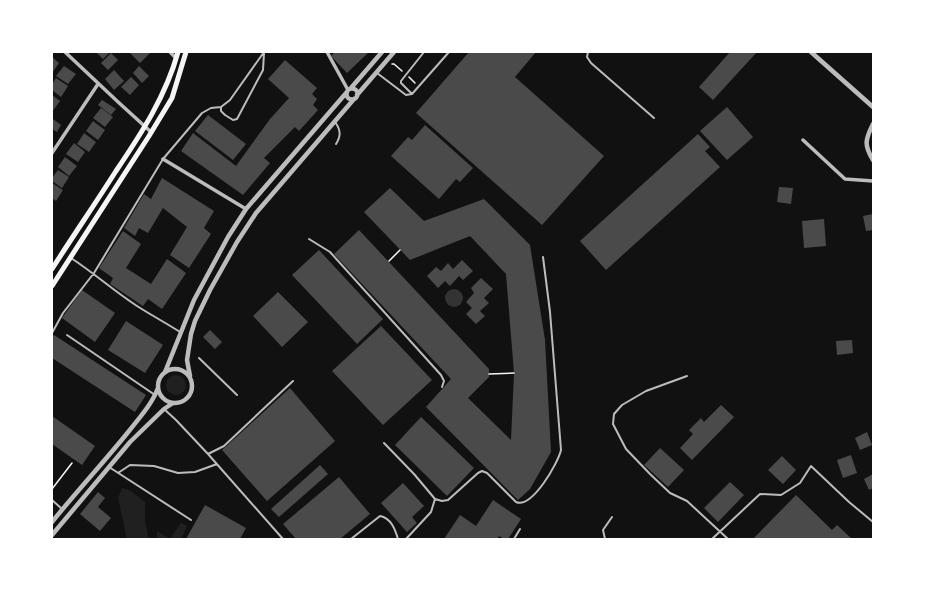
<svg xmlns="http://www.w3.org/2000/svg" width="925" height="591" font-family="'DejaVu Sans',sans-serif">
  <rect width="100%" height="100%" fill="#111"/>
  <!-- green -->
  <path fill="#202020" d="M166 385a10 10 0 1 1 20 0a10 10 0 1 1-20 0Z
    M122,488L131,491L145,502V521L149,539H127L118,498Z
    M181,523L187,526L181,539H157V531L170,539Z"/>
  <!-- water -->
  <path fill="#333" d="M445 298a9 9 0 1 1 18 0a9 9 0 1 1-18 0Z"/>
  <!-- building -->
  <path fill="#4a4a4a" d="M96,52H110L103,59Z
    M132,52H151L140,63L130,53Z
    M335,52H369L347,73L331,56Z
    M469,52H536L515,77L604,156L542,225L416,113Z
    M730,52H757L713,100L699,87Z
    M111,53L118,60L108,70L101,63Z
    M52,57L59,63L52,73Z
    M285,60L317,88L312,94L317,99L313,105L318,110L299,131L295,127L264,158L270,163L243,195L181,151L193,133L236,166L270,119L289,98L268,79Z
    M64,66L76,74L68,84L56,76Z
    M139,66L149,76L142,83L133,73Z
    M114,70L124,81L114,90L105,79Z
    M131,77L139,85L130,95L121,87Z
    M56,78L68,86L61,97L52,90V84Z
    M52,95L60,101L52,112Z
    M102,100L116,109L111,115L98,105Z
    M727,107L753,137L727,160L700,131Z
    M101,108L113,117L105,127L93,118Z
    M208,115L246,144L233,160L195,131Z
    M53,119L61,125L57,132L52,129Z
    M93,121L105,130L98,140L86,131Z
    M425,125L473,168L460,182L456,179L439,199L391,156L408,137L412,140Z
    M84,133L96,142L89,152L77,144Z
    M698,134L710,147L705,151L720,167L606,270L580,241Z
    M74,143L85,152L78,162L66,154Z
    M65,157L77,166L69,176L58,167Z
    M58,170L69,177L62,188L52,181V178Z
    M162,178L214,211L204,228L211,234L189,268L170,255L187,227L163,208L148,233L139,228L135,236L124,228L144,194L151,199Z
    M52,183L63,190L56,201L52,198Z
    M779,187L793,188L791,204L777,202Z
    M390,188L424,221L484,199L530,245L545,340L551,452L530,489L518,500L426,407L451,379L334,254L359,230L489,369V377L468,398L511,440L514,373L506,274L470,236L410,260L364,212Z
    M873,214V230L866,231L863,216Z
    M824,219L826,246L804,248L802,221Z
    M123,231L141,244L126,268L151,284L167,259L186,273L162,309L148,299L143,306L110,284L113,278L99,268Z
    M319,250L383,319L357,344L292,275Z
    M462,260L473,271L463,280L459,276L450,286L445,281L438,288L427,276L436,267L441,271L448,263L453,269Z
    M481,278L493,289L484,298L489,303L480,311L485,316L476,324L466,314L472,308L466,302L474,293L471,288Z
    M82,290L115,313L95,342L62,318Z
    M278,292L308,322L282,347L253,316Z
    M126,321L163,345L145,373L108,350Z
    M381,326L432,380L383,425L332,371Z
    M210,330L222,342L215,349L203,337Z
    M54,335L146,395L135,412L52,358V337Z
    M852,340L853,353L837,355L836,341Z
    M290,388L335,441L267,501L222,450Z
    M721,405L734,417L692,460L680,448L693,434L689,430L701,418L704,422Z
    M52,416L95,446L82,465L52,444Z
    M421,417L474,468L447,496L395,445Z
    M867,432L872,445L860,450L855,438Z
    M660,448L684,470L668,487L644,465Z
    M851,455L857,473L843,478L837,460Z
    M782,456L796,470L783,484L768,470Z
    M320,465L328,474L279,517L271,509Z
    M873,474V488L869,490L864,479Z
    M339,477L370,514L340,539H296L283,524Z
    M730,482L744,495L718,522L704,508Z
    M403,483L424,506L412,517L417,523L407,532L381,503Z
    M98,492L105,498L98,507L111,518L100,531L80,514Z
    M796,495L832,530L837,525L852,539H753Z
    M493,500L521,519L508,539H504L499,536L497,539H444L460,515L476,526Z
    M205,505L246,528L240,539H186Z"/>
  <g fill="none" stroke-linecap="round" stroke-linejoin="round">
    <!-- path -->
    <path stroke="#f5f5f5" stroke-width="1.5" d="M392,64H394L402,71
      M409,77L415,83
      M389,261L400,250
      M489,374L514,373
      M52,489L72,463"/>
    <!-- service -->
    <path stroke="#bcbcbc" stroke-width="2" d="M424,52L401,81V83L412,94L449,52
      M588,52L587,57L591,63L654,118
      M377,73L406,95L412,94
      M221,107V111L225,115L233,120L237,119L263,70L264,53
      M335,122C341,130 341,136 336,144
      M309,239L330,252L441,375L444,381L442,387
      M71,258C94,273 114,291 137,306C151,315 166,323 180,332
      M52,333L63,313L94,273L163,159L202,113L211,108L221,107L230,100L264,52
      M67,335L155,395
      M199,358L237,395
      M687,376L646,391L622,405L614,414L613,424L626,449L650,474L670,493L687,501L728,539
      M164,409L176,420L208,454L283,539
      M384,443L414,474L435,499L431,512L406,539
      M208,454L224,446L293,381
      M109,467L191,520
      M118,473L130,465L154,466L178,473L195,472L217,464
      M435,499L442,501L448,500L478,473L482,471L487,473L516,502C532,509 558,463 561,450L550,312L543,257
      M52,500L62,509
      M351,539L380,516C391,518 395,529 398,539
      M514,539L520,529
      M605,539L603,530L612,517
      M712,539L760,494L781,495L800,483L811,466L849,502L873,522"/>
    <!-- minor -->
    <path stroke="#bcbcbc" stroke-width="3.5" d="M65,52L117,101L151,132
      M170,52L176,58
      M327,52L348,90
      M803,140L845,179L873,181
      M52,153L98,84
      M163,159L246,209"/>
    <!-- tertiary -->
    <path stroke="#bcbcbc" stroke-width="4.5" d="M811,52L873,107
      M351,88L382,52
      M346.5 94a5.5 5.5 0 1 1 11 0a5.5 5.5 0 1 1-11 0Z
      M357,95L394,52
      M873,124C865,140 864,145 873,160
      M158 386a17 17 0 1 1 34 0a17 17 0 1 1-34 0Z
      M165,372L194,300L228,237L246,209L347,92
      M190,376L187,360L191,334L195,321L210,290L237,242L256,213L354,99
      M52,522C77,491 104,462 129,431C140,417 152,404 158,388
      M52,535L130,442L164,409L173,403"/>
    <!-- secondary -->
    <path stroke="#f5f5f5" stroke-width="5" d="M52,269C73,236 95,204 116,171C141,134 166,96 178,52
      M52,286L149,136L172,98L186,52"/>
  </g>
  <!-- border -->
  <rect width="925" height="591" fill="none" stroke="#ffffff" stroke-width="106"/>
</svg>
